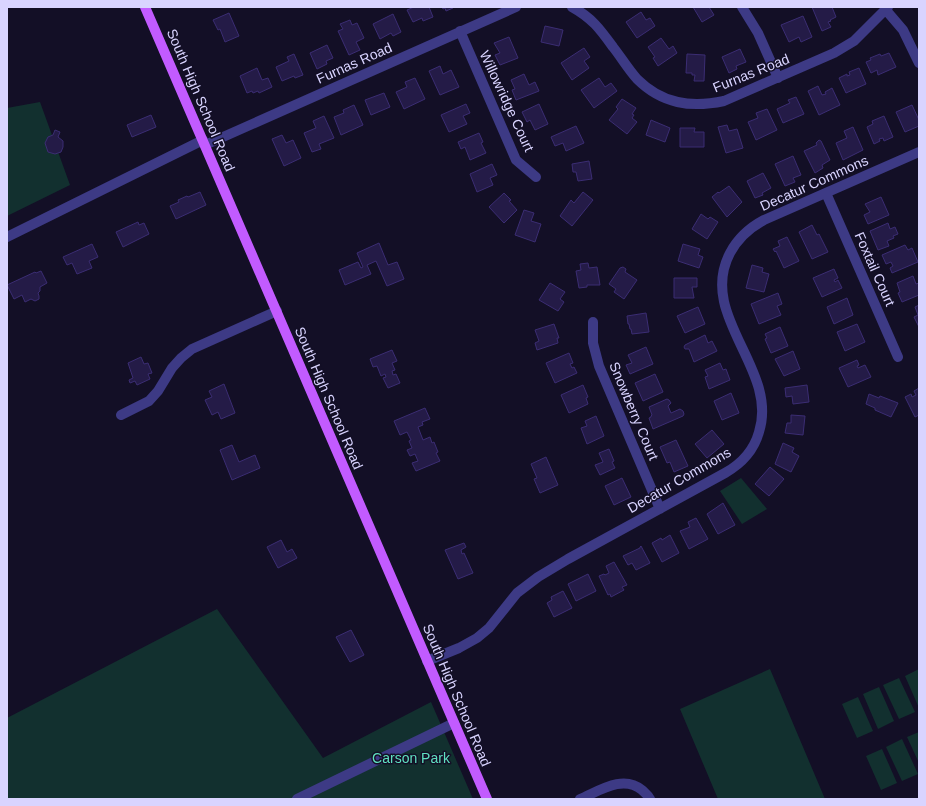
<svg xmlns="http://www.w3.org/2000/svg" width="926" height="806" font-family="Helvetica,sans-serif">
  <rect width="100%" height="100%" fill="#130f26"/>
  <!-- green -->
  <path fill="#12302f" d="M40,102L70,185L7,216V108Z
    M741,478L767,509L742,524L720,491Z
    M217,609L323,758L431,702L473,799H7V718Z
    M770,669L825,799H718L680,709Z
    M919,669V708L905,676Z
    M899,678L915,712L899,719L883,685Z
    M879,687L894,721L878,729L863,694Z
    M858,697L873,731L857,738L842,704Z
    M919,732V763L907,737Z
    M902,739L918,774L902,781L886,747Z
    M882,749L897,783L881,790L866,756Z"/>
  <!-- building -->
  <path fill="#241b47" stroke="#3b2d73" d="M414,7H429L433,17L423,21L422,18L413,22L407,10Z
    M442,7H452L453,8L446,11L445,8L443,9Z
    M693,7H709L714,15L702,22Z
    M812,7H832L836,17L830,20L831,21L828,22L831,27L822,31Z
    M641,12L646,20L650,18L655,26L637,38L626,22Z
    M229,13L239,36L225,42L220,29L218,30L213,20Z
    M393,14L401,32L393,36L391,33L380,39L373,24Z
    M803,16L812,37L801,42L799,37L789,42L781,25Z
    M350,20L352,25L357,23L364,38L356,42L360,50L349,55L338,31L343,29L340,24Z
    M545,26L563,30L559,46L541,42Z
    M509,37L518,58L500,65L495,55L500,53L494,43Z
    M661,38L669,49L673,46L677,53L658,66L653,58L655,57L648,47Z
    M327,45L333,58L326,61L327,64L317,69L310,53Z
    M584,48L590,57L584,61L589,68L572,80L561,63Z
    M740,49L746,62L736,66L737,69L729,73L722,57Z
    M889,53L896,67L878,75L877,70L871,73L866,62L871,60L870,58L880,54L881,56Z
    M294,54L303,75L295,78L294,76L282,81L276,67L289,61L287,57Z
    M687,54L705,55L704,81H694L695,75H692V73H686Z
    M440,66L443,74L451,70L459,87L440,95L429,71Z
    M257,68L262,80L268,78L272,87L259,93L258,91L253,93L252,91L247,93L240,76Z
    M859,68L866,84L846,93L839,78L847,74V76L850,75L849,72Z
    M524,74L529,85L535,82L539,91L516,100L512,90L515,89L511,80Z
    M415,78L425,99L404,109L396,92L407,87L405,82Z
    M599,78L605,87L611,83L617,91L594,108L581,90Z
    M818,86L822,95L826,94L825,92L832,88L840,105L819,115L808,91Z
    M384,93L390,107L371,115L365,100Z
    M796,97L804,114L783,123L777,109L790,103L788,100Z
    M622,99L636,108L632,114L634,115L632,118L637,122L627,134L609,120L618,109L616,107Z
    M466,104L470,113L463,116L467,124L449,132L441,115Z
    M539,104L548,124L535,130L530,120L527,122L522,112Z
    M354,105L363,125L341,135L334,117L344,113L343,110Z
    M912,105L919,120V126L905,132L896,112Z
    M767,109L777,130L756,140L748,122L758,118L756,113Z
    M151,115L156,127L132,137L127,125Z
    M324,116L334,138L319,144L321,149L312,152L304,133L316,128L313,121Z
    M884,116L893,137L884,141L883,138L879,139L880,141L874,144L867,127L873,124L872,121Z
    M651,120L670,128L665,142L646,135Z
    M727,125L729,131L737,129L743,148L726,153L718,127Z
    M576,126L584,143L566,151L563,143L555,146L551,137Z
    M853,127L863,150L843,160L836,143L847,138L844,131Z
    M680,128H695L694,132H704V147H680Z
    M55,130L60,132L58,137L63,141V147L61,152L55,154L48,152L45,143L48,137L53,135Z
    M479,133L483,142L481,143L486,153L470,160L465,147L461,149L458,142Z
    M282,135L286,143L293,140L301,158L284,166L272,139Z
    M819,140L821,141L830,160L822,165L823,168L815,173L804,151L817,145L816,143Z
    M793,156L801,175L793,178L795,182L785,186L775,164Z
    M589,161L592,179L578,181L576,172H573L572,164Z
    M492,164L497,175L490,178L493,185L477,192L470,174Z
    M763,173L771,188L762,193L763,195L755,198L747,181Z
    M729,186L742,202L727,217L712,197L718,192L719,193Z
    M200,192L206,205L176,219L170,206L179,202L178,200L187,196L188,197Z
    M583,192L593,200L572,226L560,216L571,200L574,203Z
    M504,193L511,200L509,201L517,210L504,223L489,207Z
    M881,197L889,215L868,224L864,215L870,212L865,204Z
    M524,210L534,213L531,221L541,224L535,242L515,235Z
    M701,214L708,219L710,217L718,222L707,239L692,229Z
    M138,222L139,225L144,223L149,234L123,247L116,232Z
    M888,223L890,229L895,227L898,234L893,236L894,238L887,241L889,246L878,250L870,231Z
    M812,225L817,235L819,234L828,252L812,259L799,232Z
    M787,237L799,261L784,268L776,251L775,252L773,249L780,246L778,241Z
    M379,243L388,265L397,262L404,279L387,286L376,261L367,265L371,274L345,285L339,270L358,262L361,268L363,267L357,253Z
    M92,244L98,257L89,261L92,268L77,274L72,263L67,265L63,257Z
    M683,244L700,249L698,255L703,257L699,268L678,261Z
    M905,245L908,250L912,248L918,262L892,273L890,268L893,266L891,262L886,264L882,255Z
    M588,263L589,268L597,267L600,285H587V287L579,288L576,271L581,270L580,264Z
    M752,265L763,268L762,272L769,274L764,292L746,288Z
    M623,267L626,269L625,272L637,280L624,299L614,292L616,289L609,284L620,268Z
    M834,269L838,278L834,280L835,282L838,280L842,288L822,297L813,278Z
    M41,271L47,283L40,287V291L38,293L39,296V299L35,301L31,299L25,302L22,295L14,299L7,285L35,272L36,273Z
    M913,276L916,284L919,283V295L902,302L898,293L900,292L897,283Z
    M674,278H697V287H692L694,298H674Z
    M550,283L565,292L560,299L564,302L558,311L539,300Z
    M778,293L782,304L777,306L781,315L759,324L751,304Z
    M847,298L853,315L834,324L827,307Z
    M919,305V327L914,317L918,315L915,307Z
    M698,307L705,324L685,333L677,316Z
    M646,313L649,332L632,334L631,329H630L629,324H628L627,316Z
    M554,324L559,338H557L558,343L537,350L535,343L539,341L535,330Z
    M857,324L865,342L845,351L837,332Z
    M780,327L788,346L771,353L765,339L767,338L765,334Z
    M705,335L708,343L712,341L717,351L694,362L689,349H685L684,347L685,345Z
    M646,347L653,364L630,374L626,365L632,363L628,355Z
    M392,350L397,361L392,363L395,370L392,371L393,375L396,374L400,383L388,388L383,378L386,377L385,374L381,376L377,366L373,367L370,359Z
    M793,351L800,369L784,376L775,359Z
    M569,353L573,363L570,364L572,368L574,367L577,373L555,383L546,363Z
    M141,357L144,364L148,363L152,373L148,374L150,379L137,385L135,381L130,383L129,380L133,378L128,363Z
    M857,360L859,365L857,366L858,368L865,365L871,377L848,387L839,368Z
    M720,363L723,370L726,369L730,380L709,389L705,377L708,376L705,370Z
    M655,374L663,392L643,401L635,383Z
    M224,384L235,413L221,419L218,412L212,415L205,400L212,397L209,391Z
    M583,385L588,397L586,398L588,404L569,413L561,395Z
    M807,385L809,402L793,404L792,396L786,397L785,388Z
    M919,388V415L915,417L905,397L911,394L912,397L916,395L914,391Z
    M731,393L739,413L722,420L714,401Z
    M869,394L879,398L880,396L898,403L891,417L875,410V408L866,404Z
    M667,399L669,400L671,403L668,406L671,413L680,409L683,411L684,414L683,416L653,429L649,418L651,417V416L652,415L649,407Z
    M425,408L430,419L422,422L423,425L418,427L423,440L430,437L432,443L434,442L438,452L436,453L440,461L416,471L412,463L418,461L415,454L410,456L407,450L412,448L409,441L411,440L407,432L400,435L394,421Z
    M791,415L805,416L803,435L785,433L787,423H791Z
    M596,416L604,436L587,444L581,428L587,426L585,421Z
    M712,430L724,444L707,458L695,444Z
    M676,440L688,466L674,472L670,462L667,463L660,447Z
    M783,443L794,448L792,452L799,456L791,472L775,464Z
    M232,445L239,462L255,455L260,468L232,480L220,450Z
    M609,449L614,461L612,462L615,468L600,475L595,465L603,462L599,453Z
    M546,457L558,485L540,493L534,479L537,478L531,464Z
    M770,467L784,479L769,496L755,484Z
    M622,478L631,497L614,505L605,486Z
    M723,503L735,525L718,534L707,514Z
    M696,518L708,539L689,549L680,531L690,527L688,522Z
    M670,535L679,553L662,562L652,543L661,538L662,540Z
    M281,540L287,552L292,549L297,558L278,568L267,547Z
    M464,543L466,547L461,550L462,554L464,553L473,573L458,579L445,550Z
    M641,546L650,563L636,570L632,563L628,565L623,556L640,548V547Z
    M614,562L627,585L622,587L624,590L611,597L610,594L608,595L599,576L604,574L605,575L609,573L606,566Z
    M588,574L596,591L576,601L568,584Z
    M563,591L572,608L554,617L547,603L552,600L551,597Z
    M351,630L364,655L350,662L336,637Z"/>
  <g fill="none" stroke-linecap="round" stroke-linejoin="round">
    <!-- minor -->
    <path stroke="#3d3a85" stroke-width="10" d="M572,7C592,18 600,29 613,47C621,57 628,69 637,79C662,104 691,108 724,101L834,53L854,41L888,7
      M742,7L758,33L778,78
      M885,9L903,30L919,63
      M460,31L516,160L536,177
      M205,145L516,7
      M826,193L898,357
      M7,237L203,140
      M593,322V343L599,366L660,509
      M121,415L149,401L158,391L172,368L181,358L192,349L277,311
      M427,661L459,648L477,638L489,628L517,593L538,577L568,559L725,473C741,464 754,450 759,432C779,369 697,316 730,253C738,238 749,228 764,220L919,152
      M297,799L454,723
      M580,799C599,791 623,774 642,790C645,793 648,795 650,799"/>
    <!-- major -->
    <path stroke="#c25bff" stroke-width="10" d="M145,7L487,799"/>
  </g>
  <g text-anchor="middle" dominant-baseline="central" stroke-width="3" stroke-linejoin="round" paint-order="stroke">
    <!-- street labels -->
    <g font-size="14" fill="#d9d4ff" stroke="#130f26">
      <text transform="translate(354 63) rotate(-24)">Furnas Road</text>
      <text transform="translate(751 73) rotate(-22)">Furnas Road</text>
      <text transform="translate(201 100) rotate(67)">South High School Road</text>
      <text transform="translate(507 101) rotate(65)">Willowridge Court</text>
      <text transform="translate(814 183) rotate(-24)">Decatur Commons</text>
      <text transform="translate(875 269) rotate(66)">Foxtail Court</text>
      <text transform="translate(329 398) rotate(67)">South High School Road</text>
      <text transform="translate(634 411) rotate(67)">Snowberry Court</text>
      <text transform="translate(679 480) rotate(-30)">Decatur Commons</text>
      <text transform="translate(457 695) rotate(67)">South High School Road</text>
    </g>
    <!-- park labels -->
    <g font-size="14" fill="#5fe0c0" stroke="#130f26">
      <text x="411" y="758">Carson Park</text>
    </g>
  </g>
  <!-- border -->
  <rect width="926" height="806" fill="none" stroke="#d9d4ff" stroke-width="16"/>
</svg>
